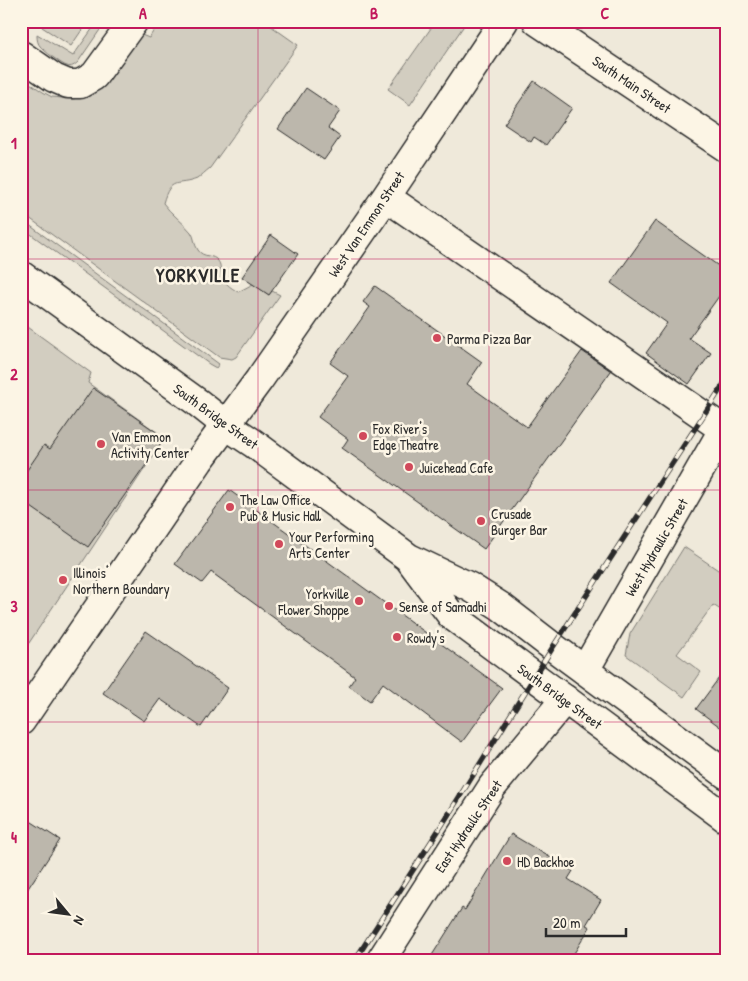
<svg xmlns="http://www.w3.org/2000/svg" width="748" height="981" font-family="'Patrick Hand',sans-serif">
  <rect width="100%" height="100%" fill="#efe9da"/>
  <filter id="ink" filterUnits="userSpaceOnUse"><feTurbulence type="fractalNoise" baseFrequency=".02" numOctaves="2"/><feDisplacementMap in="SourceGraphic" scale="10" xChannelSelector="R" yChannelSelector="G"/><feConvolveMatrix kernelMatrix="1 2 1 2 8 2 1 2 1" color-interpolation-filters="sRGB"/></filter>
  <g filter="url(#ink)">
    <!-- green -->
    <path fill="#d2cdc0" stroke="#7e7c76" d="M45,21H88L71,46L42,27Z
      M98,21H106L78,62C75,65 71,68 67,66C62,65 43,50 40,46C37,42 37,38 37,34L73,56Z
      M160,21H264L298,45L210,168C206,171 201,176 197,179C177,187 171,176 163,203C171,214 183,222 191,232C195,237 194,245 198,250C203,258 213,254 218,261C221,265 220,268 221,272C223,283 230,287 238,292L253,284L269,295L272,291L280,295L236,357L232,359L219,357L21,212V77L43,92L52,97L73,99L83,97L101,88L139,34L149,38Z
      M436,21H467L410,105L388,89Z
      M21,219L219,364L216,368L209,364L21,227Z
      M21,322L91,373L88,383L165,438L21,655Z
      M684,547L727,576V614L713,605L677,654L701,672L684,697L626,655L630,634Z"/>
    <!-- building -->
    <path fill="#bcb7ac" stroke="#2b2b2b" d="M534,81L572,108L546,145L534,137L531,142L504,124Z
      M306,88L340,111L328,128L340,137L324,160L278,129Z
      M655,221L727,272V285L689,338L711,353L689,384L646,353L667,323L611,283Z
      M271,235L298,254L269,295L242,277Z
      M375,286L482,362L467,384L527,427L582,351L611,371L484,549L342,448L348,439L318,417L348,376L330,363L370,307L363,302Z
      M93,388L165,438L88,547L21,500V479L44,445L50,449Z
      M229,490L502,688L462,742L383,683L370,701L349,686L355,677L211,572L202,583L175,564Z
      M146,631L228,688L201,727L160,699L144,721L103,693Z
      M727,667V732L696,709Z
      M21,815L60,840L21,899Z
      M511,834L573,871L568,879L601,900L586,925L590,927L570,960H429L462,908L465,910Z"/>
    <g fill="none" stroke-linecap="round" stroke-linejoin="round">
      <defs>
        <path id="minor" d="M537,21L727,148
          M21,55L54,78L68,84H80L94,76L134,21
          M386,197L723,429
          M585,670L727,423
          M21,721L199,461L259,380L386,197L504,21
          M381,960L492,787L565,699"/>
        <path id="highway" d="M21,275L197,402L226,425L253,443L409,558L470,587L500,606L553,647L727,775
          M410,560L451,615L727,819"/>
      </defs>
      <!-- minor casing -->
      <use href="#minor" stroke="#2b2b2b" stroke-width="31"/>
      <!-- highway casing -->
      <use href="#highway" stroke="#2b2b2b" stroke-width="31"/>
      <!-- minor -->
      <use href="#minor" stroke="#fcf5e5" stroke-width="28"/>
      <!-- highway -->
      <use href="#highway" stroke="#fcf5e5" stroke-width="28"/>
      <defs>
        <path id="rail" d="M355,960L440,828L553,647L727,379"/>
      </defs>
      <!-- rail casing -->
      <use href="#rail" stroke="#2b2b2b" stroke-width="5.5"/>
      <!-- rail -->
      <use href="#rail" stroke="#fcf5e5" stroke-width="4" stroke-dasharray="11" stroke-linecap="butt"/>
    </g>
  </g>
  <!-- grid -->
  <path fill="none" stroke="#c2185b" stroke-width="1" stroke-opacity="0.55" d="M258,21V960M489,21V960M21,259H727M21,490H727M21,722H727"/>
  <!-- markers -->
  <g fill="#d1495b" stroke="#fcf5e5" stroke-width="2">
    <circle cx="437" cy="338" r="5"/>
    <circle cx="363" cy="436" r="5"/>
    <circle cx="101" cy="444" r="5"/>
    <circle cx="409" cy="467" r="5"/>
    <circle cx="230" cy="507" r="5"/>
    <circle cx="481" cy="521" r="5"/>
    <circle cx="279" cy="544" r="5"/>
    <circle cx="63" cy="580" r="5"/>
    <circle cx="359" cy="601" r="5"/>
    <circle cx="389" cy="606" r="5"/>
    <circle cx="397" cy="637" r="5"/>
    <circle cx="507" cy="861" r="5"/>
  </g>
  <g text-anchor="middle" dominant-baseline="central" stroke-width="5" stroke-linejoin="round" paint-order="stroke">
    <!-- street labels -->
    <g font-size="14" fill="#2b2b2b" stroke="#fcf5e5">
      <text transform="translate(632 84) rotate(34)">South Main Street</text>
      <text transform="translate(366 224) rotate(-56)">West Van Emmon Street</text>
      <text transform="translate(216 416) rotate(36)">South Bridge Street</text>
      <text transform="translate(656 547) rotate(-60)">West Hydraulic Street</text>
      <text transform="translate(560 696) rotate(36)">South Bridge Street</text>
      <text transform="translate(468 826) rotate(-56)">East Hydraulic Street</text>
    </g>
    <!-- poi labels -->
    <g font-size="14" fill="#2b2b2b" stroke="#fcf5e5" text-anchor="start">
      <text x="447" y="338">Parma Pizza Bar</text>
      <text x="373" y="428">Fox River's<tspan x="373" dy="16">Edge Theatre</tspan></text>
      <text x="111" y="436">Van Emmon<tspan x="111" dy="16">Activity Center</tspan></text>
      <text x="419" y="467">Juicehead Cafe</text>
      <text x="240" y="499">The Law Office<tspan x="240" dy="16">Pub &amp; Music Hall</tspan></text>
      <text x="491" y="513">Crusade<tspan x="491" dy="16">Burger Bar</tspan></text>
      <text x="289" y="536">Your Performing<tspan x="289" dy="16">Arts Center</tspan></text>
      <text x="73" y="572">Illinois'<tspan x="73" dy="16">Northern Boundary</tspan></text>
      <text x="349" y="593" text-anchor="end">Yorkville<tspan x="349" dy="16">Flower Shoppe</tspan></text>
      <text x="399" y="606">Sense of Samadhi</text>
      <text x="407" y="637">Rowdy's</text>
      <text x="517" y="861">HD Backhoe</text>
    </g>
    <!-- district labels -->
    <g font-size="19" font-weight="bold" letter-spacing="1" fill="#2b2b2b" stroke="#fcf5e5">
      <text x="198" y="275">YORKVILLE</text>
    </g>
  </g>
  <!-- margin -->
  <rect width="748" height="981" fill="none" stroke="#fcf5e5" stroke-width="55"/>
  <!-- north arrow -->
  <g transform="translate(68 914) rotate(119)" stroke="#fcf5e5" stroke-width="4" paint-order="stroke">
  <path d="M0-4L9 19L0 12L-9 19Z" fill="#2b2b2b"/>
  <text y="-8" font-size="14" font-weight="bold" text-anchor="middle" fill="#2b2b2b">N</text>
  </g>
  <!-- scale -->
  <path d="M546 928v8h80v-8" fill="none" stroke="#2b2b2b" stroke-width="2.5"/>
  <text x="553" y="928" font-size="15" fill="#2b2b2b" stroke="#fcf5e5" stroke-width="4" paint-order="stroke">20 m</text>
  <rect x="28" y="28" width="692" height="926" fill="none" stroke="#c2185b" stroke-width="2"/>
  <g font-size="16" text-anchor="middle" font-weight="bold" fill="#c2185b">
    <text x="143" y="19">A</text>
    <text x="374" y="19">B</text>
    <text x="605" y="19">C</text>
    <text x="14" y="149">1</text>
    <text x="14" y="380">2</text>
    <text x="14" y="612">3</text>
    <text x="14" y="843">4</text>
  </g>
</svg>
